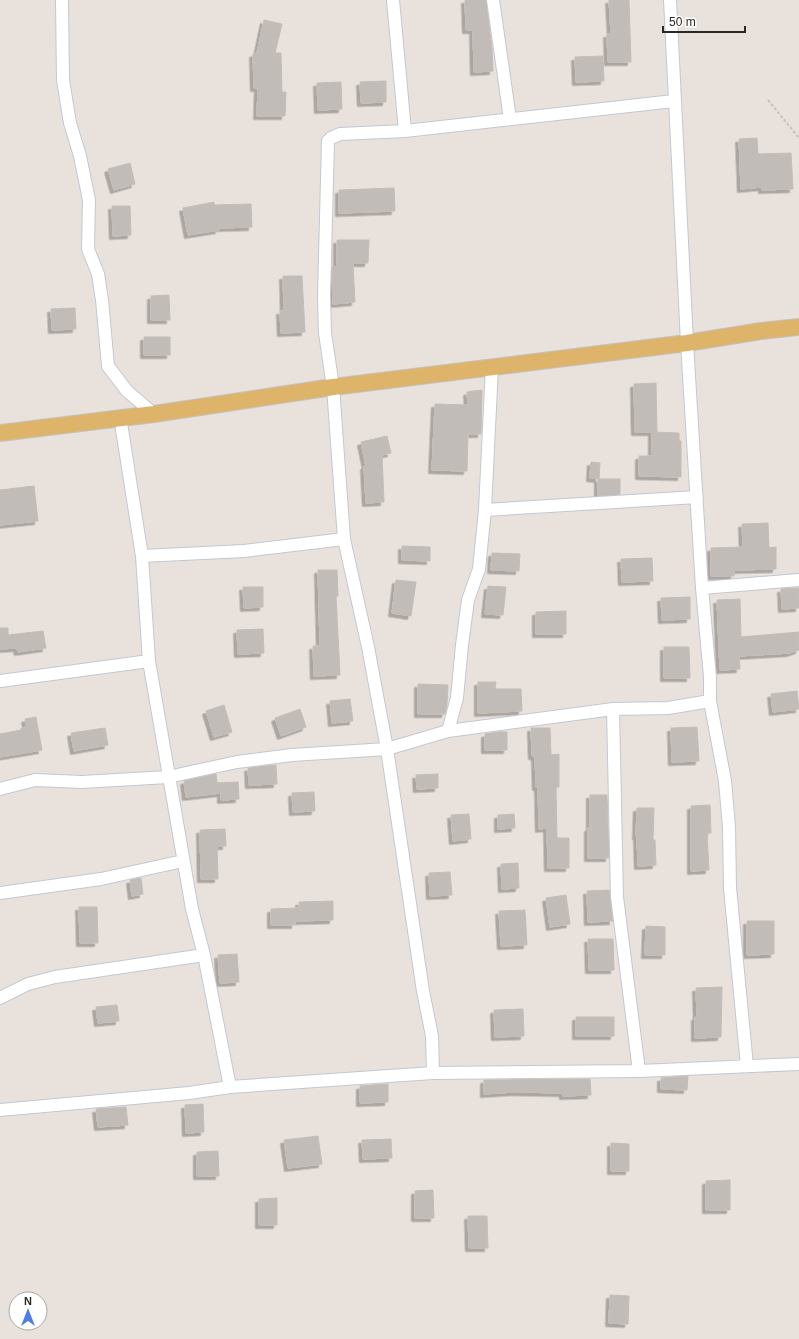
<svg xmlns="http://www.w3.org/2000/svg" width="799" height="1339" font-family="Helvetica,sans-serif">
  <defs>
    <filter id="shadow"><feDropShadow dx="-3.5" dy="3.5" stdDeviation="0" flood-color="#0004"/></filter>
  </defs>
  <rect width="100%" height="100%" fill="#e9e2dc"/>
  <!-- building -->
  <path fill="#c1bcb8" stroke="#c4bdb6" filter="url(#shadow)" d="M465,0H486L492,49L493,71L474,72L473,30H466Z
    M609,0H629L631,62H608L607,34H611Z
    M264,20L282,24L275,53H281L282,92H286L285,116H257L258,88H254L253,54L257,53Z
    M603,56L604,81L576,82L575,57Z
    M386,81V102L361,103L360,82Z
    M341,82L342,109L318,110L317,83Z
    M757,138L758,154L791,153L793,189L762,190V187L741,189L739,139Z
    M130,163L135,184L114,190L108,169Z
    M394,188L395,211L339,213V190Z
    M214,202V205L251,204L252,227L218,228L219,230L188,235L183,208Z
    M112,206H130L131,235L113,236Z
    M337,240H369L368,263H353L355,302L333,304L332,267H337Z
    M283,276H302L305,332L281,333L280,311H284Z
    M169,295L170,320H151V296Z
    M75,308L76,329L52,330L51,309Z
    M144,337H170V355H144Z
    M656,383L657,432H635L634,384Z
    M482,390L481,434H468L467,471L432,470L435,404L468,405L467,392Z
    M652,432L679,433V441H681V477L639,476V456H652Z
    M387,436L391,453L382,455L384,502L366,503L364,466H366L361,442Z
    M591,462L600,463L599,479L590,478Z
    M598,479H620V494L598,496Z
    M34,486L38,521L0,525V490Z
    M768,523L769,548L776,547V569L734,570V576H711V548L743,547L742,524Z
    M402,546L430,547V561L402,560Z
    M492,553L520,554L519,571L491,570Z
    M652,558L653,581L622,582L621,559Z
    M318,570H337L338,596H336L340,675L314,676L313,646H320Z
    M396,580L416,582L411,616L392,613Z
    M488,586L506,587L503,615L485,614Z
    M243,587H263V607L244,608Z
    M799,588V608L782,609L781,589Z
    M690,597V619L662,620L661,598Z
    M740,599L741,637L799,632V650L790,653L739,656L740,669L720,670L717,600Z
    M566,611V634H536V612Z
    M0,628H8V635L43,631L46,648L18,652L17,648L0,649Z
    M263,629L264,653L238,654L237,630Z
    M664,647H689L690,678H664Z
    M478,682H496L495,689H521L522,711L478,713Z
    M418,684L448,685L447,704L445,714H418Z
    M797,691L799,709L773,712L771,694Z
    M350,699L353,721L332,723L330,701Z
    M224,705L232,732L214,737L206,711Z
    M300,709L306,727L281,736L275,718Z
    M36,717L42,750L0,757V734L21,730V728L27,727L25,719Z
    M697,727L699,761L672,762L671,728Z
    M105,728L108,745L74,751L71,733Z
    M531,728H550L551,755L559,754V787H556L557,838H569V868H548L547,828L539,829L538,787H536L535,756H532Z
    M498,732H507V750H485V734Z
    M276,765L277,784L249,785L248,768Z
    M216,774L217,783L238,782L239,799L221,800V793L186,797L184,781Z
    M438,774V788L417,789L416,775Z
    M314,792L315,811L293,812L292,793Z
    M590,795H607L609,858H588V828H590Z
    M710,805L711,833H707L709,870L691,871V806Z
    M637,808H654L653,840H655L656,865L638,866L637,836H636Z
    M469,814L471,839L453,841L451,815Z
    M514,814L515,828L498,829V815Z
    M225,829L226,846H217L218,879H201L200,830Z
    M518,863L519,888L502,889L501,864Z
    M450,872L452,895L430,896L429,873Z
    M141,878L143,894L132,896L130,880Z
    M609,890L613,921L588,922L587,891Z
    M566,895L570,924L550,927L546,898Z
    M333,901V920L295,921V925H271V909L299,908V902Z
    M79,907H97L98,943H80Z
    M525,910L527,945L501,946L499,911Z
    M747,921H774V954L747,955Z
    M646,926L665,927V955H645Z
    M588,939H613L614,970H589Z
    M237,954L239,982L220,983L218,955Z
    M722,987L721,1037L695,1038V1017H697L696,988Z
    M117,1005L119,1021L98,1023L96,1007Z
    M523,1009L524,1036L495,1037L494,1010Z
    M576,1017H614V1036H576Z
    M688,1076L687,1090L661,1089V1078Z
    M590,1079L591,1095L563,1096V1093L515,1092L484,1094V1080Z
    M388,1084V1102L360,1103V1086Z
    M203,1104L204,1132L186,1133L185,1105Z
    M126,1107L128,1125L98,1127L96,1109Z
    M318,1136L322,1164L288,1168L284,1140Z
    M391,1139L392,1158L363,1159L362,1140Z
    M611,1143L629,1144V1171H611Z
    M218,1151L219,1176H197V1152Z
    M730,1180V1210H706V1181Z
    M433,1190L434,1218H415V1191Z
    M277,1198V1225H259V1199Z
    M468,1216H487L488,1248H469Z
    M610,1295L629,1296L628,1324L609,1323Z"/>
  <g fill="none" stroke-linecap="round" stroke-linejoin="round">
    <defs>
      <path id="minor" d="M62,0L63,80L70,123L80,156L89,200L88,249L98,274L102,300L108,366L127,391L154,414
        M393,0L405,131
        M493,0L510,119
        M670,0L687,343L702,588L710,677V701L725,781L729,827L730,888L747,1066
        M120,417L142,556L149,661L192,909L204,955L230,1087L433,1073L639,1071L799,1064
        M485,510L697,497
        M142,556L244,551L344,539
        M702,588L799,580
        M0,681L149,661
        M613,709L617,897L639,1071
        M448,731L457,698L462,645L468,600L479,569L485,510L492,367
        M0,789L35,780L82,782L168,777L237,762L292,755L387,749L448,731L613,709L668,708L710,701
        M0,893L101,879L183,861
        M0,998L28,984L55,977L204,955
        M433,1073L432,1036L423,991L387,749L368,647L344,539L333,387L325,333L324,296L328,141L331,138L340,134L405,131L674,101
        M0,1110L189,1093L230,1087"/>
      <path id="major" d="M0,433L154,414L333,387L687,343L761,331L799,327"/>
    </defs>
    <!-- minor casing -->
    <use href="#minor" stroke="#c3c8d0" stroke-width="14"/>
    <!-- major casing -->
    <use href="#major" stroke="#c3c3c3" stroke-width="18"/>
    <!-- path -->
    <path stroke="#c3c3c3" stroke-width="2" stroke-dasharray="3 2" stroke-linecap="butt" d="M768,100L799,138"/>
    <!-- minor -->
    <use href="#minor" stroke="#fff" stroke-width="12"/>
    <!-- major -->
    <use href="#major" stroke="#deb46b" stroke-width="16"/>
  </g>
  <!-- north arrow -->
  <g transform="translate(28 1311)"><circle r="19" fill="#ffffff" stroke="#a9a9a9"/>
  <path d="M0-3L7 15L0 10L-7 15Z" fill="#4f7ee3"/>
  <text y="-6" font-size="11" font-weight="bold" text-anchor="middle" fill="#282828">N</text>
  </g>
  <!-- scale -->
  <path d="M663 26v6h82v-6" fill="none" stroke="#282828" stroke-width="2"/>
  <text x="669" y="26" font-size="12" fill="#282828" stroke="#ffffff" stroke-width="3" paint-order="stroke">50 m</text>
</svg>
